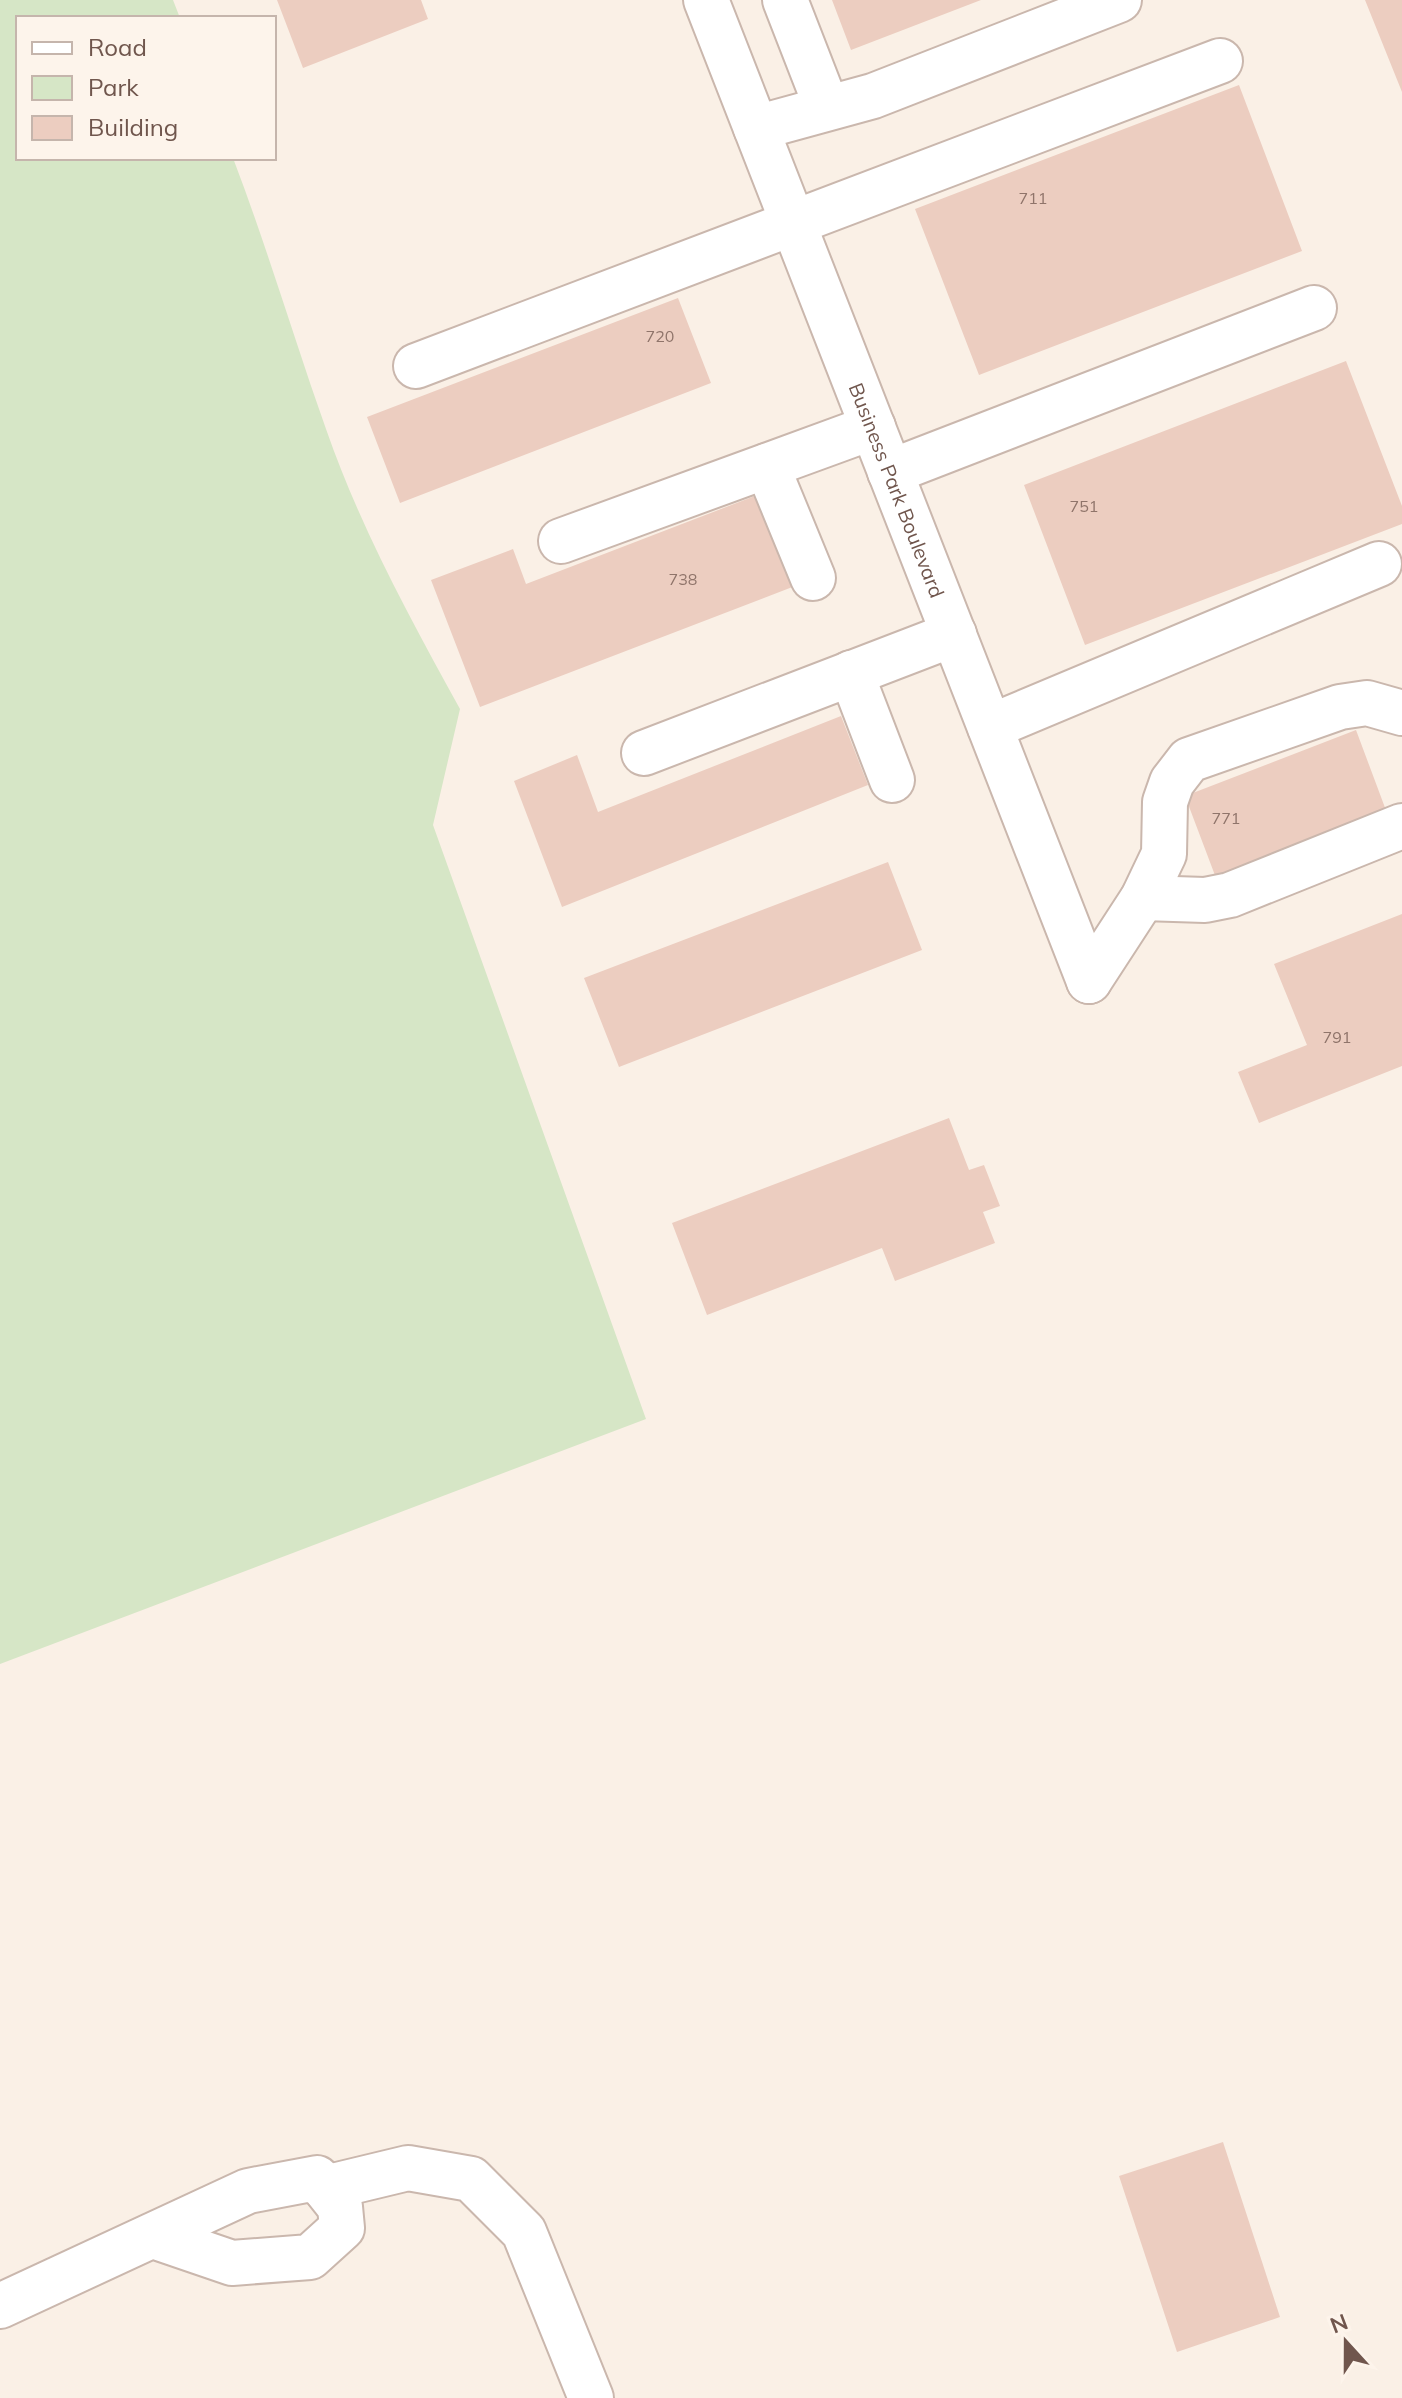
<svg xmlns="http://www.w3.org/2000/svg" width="1402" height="2398" font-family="Mulish,sans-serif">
  <rect width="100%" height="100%" fill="#faf0e6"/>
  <!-- green -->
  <path fill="#d6e6c6" d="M0,0H173L180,18H18V158H233C267,247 294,339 326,429C360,527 410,618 460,709L433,825L646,1419L0,1664Z"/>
  <!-- building -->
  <path fill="#eccdc0" d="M277,0H421L428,19L303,68Z
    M832,0H981L851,50Z
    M1365,0H1402V92Z
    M1239,85L1302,251L979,375L915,209Z
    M678,298L711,383L400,503L367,417Z
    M1346,361L1402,506V524L1085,645L1024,485Z
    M760,494L795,586L480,707L431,580L513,549L526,584Z
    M841,716L868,785L562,907L514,781L577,755L598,812Z
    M1356,730L1387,813L1216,878L1185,796Z
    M888,862L922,950L619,1067L584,978Z
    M1402,914V1066L1259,1123L1238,1072L1307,1045L1274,964Z
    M949,1118L969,1170L984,1165L1000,1206L983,1212L995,1243L895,1281L882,1248L707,1315L672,1223Z
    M1223,2142L1280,2317L1177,2352L1119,2176Z"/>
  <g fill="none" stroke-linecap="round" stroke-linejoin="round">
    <defs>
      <g id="minor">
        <path id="s1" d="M706,0L1089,981"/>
        <path d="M785,0L827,108"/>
        <path d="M756,128L873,96L1119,0"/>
        <path d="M416,366L1220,61"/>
        <path d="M767,466L813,578"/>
        <path d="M890,472L1314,308"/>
        <path d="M561,541L873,427"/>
        <path d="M851,673L892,780"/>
        <path d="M990,727L1379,564"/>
        <path d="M644,753L954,634"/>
        <path d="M1143,898L1205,900L1230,895L1402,826"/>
        <path d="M1089,981L1143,898L1164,854L1165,802L1172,782L1189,760L1340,707L1367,703L1402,713"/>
        <path d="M325,2188L408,2168L471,2179L524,2232L591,2398"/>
        <path d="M0,2306L248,2191L317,2178L340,2207L342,2228L310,2257L232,2263L153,2236"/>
      </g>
    </defs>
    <!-- minor casing -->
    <use href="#minor" stroke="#cab7ad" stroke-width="48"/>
    <!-- minor -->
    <use href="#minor" stroke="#fff" stroke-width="44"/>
  </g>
  <g text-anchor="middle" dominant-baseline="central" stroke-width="7" stroke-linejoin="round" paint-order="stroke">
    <!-- number labels -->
    <g font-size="16" fill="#8f746a">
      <text x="1033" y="198">711</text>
      <text x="660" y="336">720</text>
      <text x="1084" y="506">751</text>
      <text x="683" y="579">738</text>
      <text x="1226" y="818">771</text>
      <text x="1337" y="1037">791</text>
    </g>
    <!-- street labels -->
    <g font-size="20" fill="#70564d" stroke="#fdf4eb">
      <text stroke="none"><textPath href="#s1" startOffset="526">Business Park Boulevard</textPath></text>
    </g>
  </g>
  <!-- legend -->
  <rect x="16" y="16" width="260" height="144" fill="#fdf4eb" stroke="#c5b5ac" stroke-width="2"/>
  <rect x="32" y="42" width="40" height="12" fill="#ffffff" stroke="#c5b5ac" stroke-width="2"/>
  <text x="88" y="56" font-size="24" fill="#70564d">Road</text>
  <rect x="32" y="76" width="40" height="24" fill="#d6e6c6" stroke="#c5b5ac" stroke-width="2"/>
  <text x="88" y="96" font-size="24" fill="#70564d">Park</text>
  <rect x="32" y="116" width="40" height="24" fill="#eccdc0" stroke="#c5b5ac" stroke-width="2"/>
  <text x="88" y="136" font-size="24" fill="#70564d">Building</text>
  <!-- north arrow -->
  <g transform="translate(1346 2342) rotate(339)" stroke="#fdf4eb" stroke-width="6" paint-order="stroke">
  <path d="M0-6L14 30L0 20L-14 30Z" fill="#70564d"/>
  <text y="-12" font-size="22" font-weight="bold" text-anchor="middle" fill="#70564d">N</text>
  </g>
</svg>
